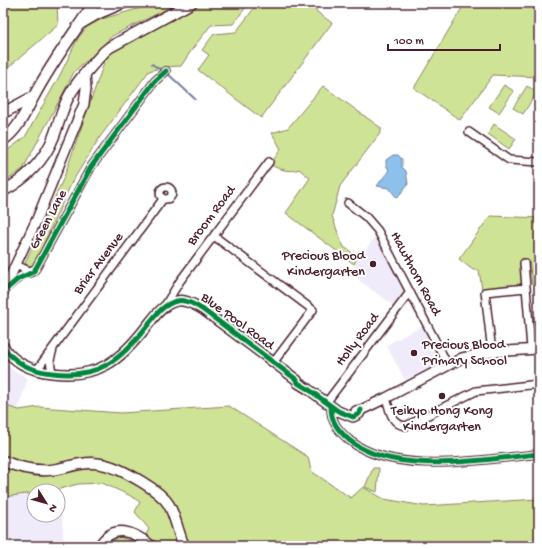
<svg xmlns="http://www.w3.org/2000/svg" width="542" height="549" font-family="'Gochi Hand',sans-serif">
  <rect width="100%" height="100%" fill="#fff"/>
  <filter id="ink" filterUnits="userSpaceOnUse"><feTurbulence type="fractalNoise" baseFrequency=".025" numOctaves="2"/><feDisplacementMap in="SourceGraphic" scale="8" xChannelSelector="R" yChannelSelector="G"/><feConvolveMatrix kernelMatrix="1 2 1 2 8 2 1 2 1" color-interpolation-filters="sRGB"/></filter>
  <g filter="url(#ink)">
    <!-- built -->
    <path fill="#f0ebfa" d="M376,235L404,292L394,306L349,273Z
      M422,326L441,362L405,380L386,345Z
      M3,361L14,371L28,378L18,409L5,413L3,412Z
      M60,489L64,546H3V497L34,493V515H58V491H45Z"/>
    <!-- green -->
    <path fill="#cfe397" stroke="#8c8161" d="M3,3H57L58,25L3,72Z
      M158,3H179L112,36L89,60L82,64L74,72L69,82L23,169L3,183V150H8L25,137L59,77L78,38L87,27L102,19Z
      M203,3H249L233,24L211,25L193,48L181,66L164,67L149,71L100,137L72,182L34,265L30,267L25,263L64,177L105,60L110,52L118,48Z
      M258,3H307L310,5L313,3L317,12L332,23L261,118L198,70L209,55L202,50L214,34L236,32Z
      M465,3H539V77L493,75L460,120L414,88Z
      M504,85L514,91L499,113L489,107Z
      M323,86L381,128V132L340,186L332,216L340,239L344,247L358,257L354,264L286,213L310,178L299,169C289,173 280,169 270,165L281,149L272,133L288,128Z
      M527,86L537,92L523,114L513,108Z
      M494,124L516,139L509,149L488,134Z
      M490,216L539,218V284H532L529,260L520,264L522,282L519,286L482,290L479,270H473L459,259Z
      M3,405L19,410L39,407L121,413L229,406L308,457L311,471L351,498L363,487L384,499L424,506L539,499V546H523L522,544L508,543L505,546H107L111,542L119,537L132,541L140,546L149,529L135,512L140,502L129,495L102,483L78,484L60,489L34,491V493L3,497Z
      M373,468H379L377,492L365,487Z"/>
    <!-- water -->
    <path fill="#8dc0ea" stroke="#72809e" d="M393,155H398L402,159V167L406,171L408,184L397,198L389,188L377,186L389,170L386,165V160Z"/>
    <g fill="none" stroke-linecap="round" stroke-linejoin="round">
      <!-- stream -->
      <path stroke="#72809e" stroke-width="2" d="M152,64L159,69L163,70
        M167,73L195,99"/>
      <defs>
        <path id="minor" d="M469,132L509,160L539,162
          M160 193a6 6 0 1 1 12 0a6 6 0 1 1-12 0Z
          M348,203L366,217L378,231L448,365
          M214,236L313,310L273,363
          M524,263L531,348
          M16,265L29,271L35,269
          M6,288L21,276L33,272L36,268L91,167L155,81L166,71
          M164,307L180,281L269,162
          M492,352L485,292L526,288
          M36,371L163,199
          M52,373L50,360L53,349
          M386,398C390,410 391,425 406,426L476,391L539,384
          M326,403L410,292
          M331,407C331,422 338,430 349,440C395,477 484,459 539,454"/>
        <path id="tertiary" d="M3,292L37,219L84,104L86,88L85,74
          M3,346C14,363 32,371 52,373C98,379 120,361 147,326C155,316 163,304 177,301C186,299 195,305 202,309L297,380L298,383L308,389L338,411L353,417L359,414L361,410
          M356,411L361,410L386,398L462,358L492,352L539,349
          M99,546C114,522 134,532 152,546"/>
        <path id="secondary" d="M80,24L97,14L123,3
          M3,113L33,97
          M3,140C18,130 25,113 33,98C46,73 63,48 79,25C85,17 88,10 95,3
          M3,191C25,180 45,160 54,136C59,123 62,109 69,96C78,80 92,65 105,51L110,47L191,3
          M3,461C20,468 38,473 57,469C69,467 81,462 93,463C111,464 127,473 142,482C152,488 163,495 169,505C176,518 178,533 184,546"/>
      </defs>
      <!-- minor casing -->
      <use href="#minor" stroke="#4a1f2b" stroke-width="10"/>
      <!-- tertiary casing -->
      <use href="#tertiary" stroke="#4a1f2b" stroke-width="12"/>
      <!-- secondary casing -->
      <use href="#secondary" stroke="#4a1f2b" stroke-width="13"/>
      <!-- minor -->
      <use href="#minor" stroke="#fff" stroke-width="7"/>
      <!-- tertiary -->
      <use href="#tertiary" stroke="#fff" stroke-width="9"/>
      <!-- secondary -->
      <use href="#secondary" stroke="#fff" stroke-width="10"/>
      <defs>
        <path id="cycleway" d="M3,292L18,279L33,272L36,268L91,167L155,81L166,71
          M3,346C14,363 32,371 52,373C98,379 120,361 147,326C155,316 163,304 177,301C186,299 195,305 202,309L297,380L298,383L308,389L338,411L353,417L359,414L361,410
          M331,407C331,422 338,430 349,440C395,477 484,459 539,454"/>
      </defs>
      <!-- cycleway casing -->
      <use href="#cycleway" stroke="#fff" stroke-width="8"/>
      <!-- cycleway -->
      <use href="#cycleway" stroke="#00873e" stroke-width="5"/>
    </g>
  </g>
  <!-- markers -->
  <g fill="#4a1f2b" stroke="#fff" stroke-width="1.5">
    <circle cx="373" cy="264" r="4"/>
    <circle cx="414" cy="353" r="4"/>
    <circle cx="442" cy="396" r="4"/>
  </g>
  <g text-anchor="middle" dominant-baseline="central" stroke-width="4" stroke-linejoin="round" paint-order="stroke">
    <!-- street labels -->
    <g font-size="14" fill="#4a1f2b" stroke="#fff">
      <text transform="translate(212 216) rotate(-53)">Broom Road</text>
      <text transform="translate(49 220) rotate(-62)">Green Lane</text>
      <text transform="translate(99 264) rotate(-53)">Briar Avenue</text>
      <text transform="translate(415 274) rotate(62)">Hawthorn Road</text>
      <text transform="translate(237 322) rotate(36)">Blue Pool Road</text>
      <text transform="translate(358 340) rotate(-53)">Holly Road</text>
    </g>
    <!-- poi labels -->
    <g font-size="14" fill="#4a1f2b" stroke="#fff" text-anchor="end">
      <text x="365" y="256">Precious Blood<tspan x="365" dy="16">Kindergarten</tspan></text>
      <text x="422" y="345" text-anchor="start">Precious Blood<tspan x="422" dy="16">Primary School</tspan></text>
      <text x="442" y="411" text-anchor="middle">Teikyo Hong Kong<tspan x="442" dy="16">Kindergarten</tspan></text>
    </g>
  </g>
  <!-- margin -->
  <rect width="542" height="549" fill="none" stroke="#fff" stroke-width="16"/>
  <rect x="8" y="8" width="526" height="533" fill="none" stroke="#4a1f2b" stroke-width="1.5" filter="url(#ink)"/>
  <!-- north arrow -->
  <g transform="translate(46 503) rotate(127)"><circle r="19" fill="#ffffff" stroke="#b7a5aa"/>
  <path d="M0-3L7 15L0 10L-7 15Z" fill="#4a1f2b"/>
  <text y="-6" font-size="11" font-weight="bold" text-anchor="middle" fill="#4a1f2b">N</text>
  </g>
  <!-- scale -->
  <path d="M388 44v6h112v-6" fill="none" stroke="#4a1f2b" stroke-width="2"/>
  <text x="394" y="44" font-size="12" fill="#4a1f2b" stroke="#ffffff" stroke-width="3" paint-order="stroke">100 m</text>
</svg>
